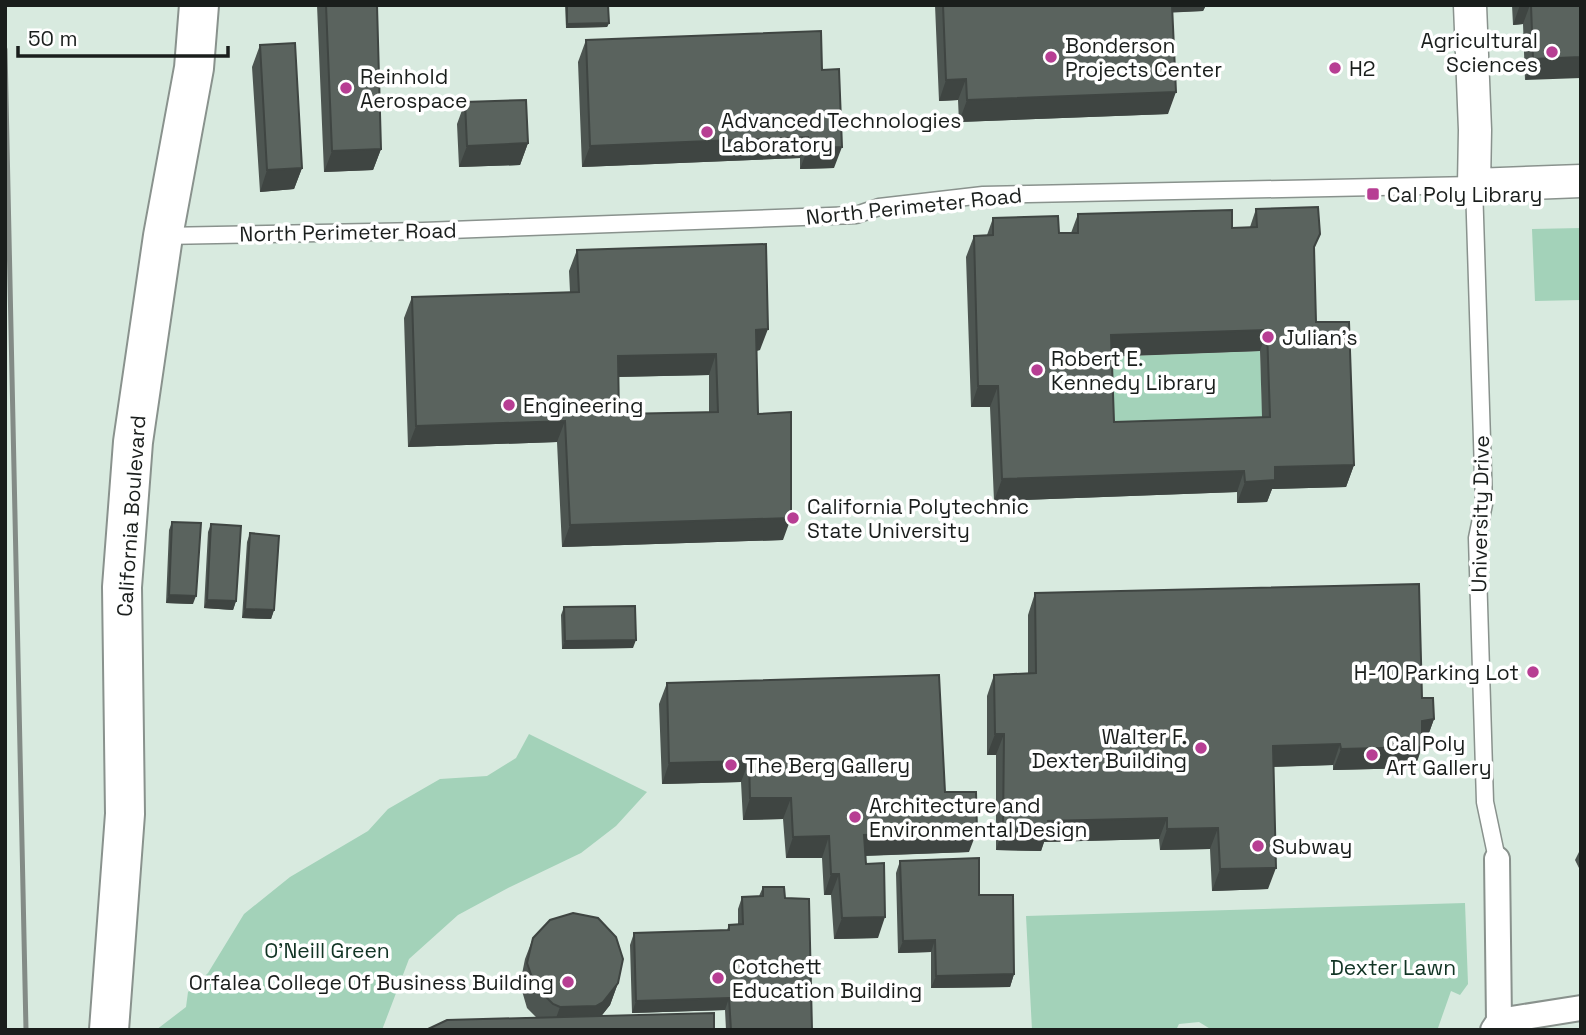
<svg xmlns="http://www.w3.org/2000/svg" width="1586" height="1035" font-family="'Space Grotesk',sans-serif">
  <rect width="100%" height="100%" fill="#eaf4ee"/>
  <!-- built -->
  <path fill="#d8eadf" d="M5,5H1581V1030H5Z"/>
  <!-- green -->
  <path fill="#a3d2b9" d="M1581,228V300L1535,301L1532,229Z
    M1260,351L1263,438L1106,443L1103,357Z
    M529,734L647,792L616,826L581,853L508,888L458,915L409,959L382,1030H156L186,1007L188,992L208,973L244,914L290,877L368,831L388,809L440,779L487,776L516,758Z
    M1465,903L1468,984L1460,995L1451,991L1438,1028L1435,1030H1212L1199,1022L1179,1024L1176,1030H1032L1026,916Z"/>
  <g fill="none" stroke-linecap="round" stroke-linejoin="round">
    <defs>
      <path id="service" d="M163,236L423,231L856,215L879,207L983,195L1474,185L1484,504L1477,538L1485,802L1497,859"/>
      <path id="pedestrian" d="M1497,859L1499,1021
        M1493,1030L1499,1021L1581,1008"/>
      <path id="minor" d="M1470,5L1475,130L1474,185L1581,181"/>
      <path id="tertiary" d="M109,1030L125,814L122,587L133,442L163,236L194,68L199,5"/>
    </defs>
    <!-- service casing -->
    <use href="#service" stroke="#89928d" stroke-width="19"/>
    <!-- pedestrian casing -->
    <use href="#pedestrian" stroke="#89928d" stroke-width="28"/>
    <!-- minor casing -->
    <use href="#minor" stroke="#89928d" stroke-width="35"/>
    <!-- tertiary casing -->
    <use href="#tertiary" stroke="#89928d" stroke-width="42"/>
    <!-- service -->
    <use href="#service" stroke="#fff" stroke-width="16"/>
    <!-- pedestrian -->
    <use href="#pedestrian" stroke="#fff" stroke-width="24"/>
    <!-- minor -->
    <use href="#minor" stroke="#fff" stroke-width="32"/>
    <!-- tertiary -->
    <use href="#tertiary" stroke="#fff" stroke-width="38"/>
    <!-- rail -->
    <path stroke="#838b86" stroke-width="5" d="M5,49L26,1030"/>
  </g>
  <!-- wall -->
  <path fill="#4d5551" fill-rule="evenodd" d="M317,5H377L381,149L373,170L324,172Z
    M565,5H608L609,23L607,27L566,28Z
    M935,5H1206L1203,11L1172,12L1168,114L959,122L958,100L939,101Z
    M1512,5H1581L1525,80L1523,24L1513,25Z
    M586,40L822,70L834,168L800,169V158L582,167L578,62Z
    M260,45L302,168L294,189L260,192L252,67Z
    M465,102L528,143L520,165L459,167L457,124Z
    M1256,209L1314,251L1316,322L1354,465L1346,487L1272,489L1267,502L1237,503V492L994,501L990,407H971L966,257L974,236L987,235L993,218L1059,233H1071L1078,214L1232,228L1250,227ZM1260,351L1262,417L1114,422L1112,356Z
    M577,250L760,350L756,351L758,414L783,540L562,547L557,442L408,447L404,318L412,297L570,292L569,271ZM709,375V412L619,414L618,377Z
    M172,522L193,604L166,603L169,530Z
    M211,524L236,601L233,610L204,608L208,532Z
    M250,533L274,610L271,619L242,618L247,542Z
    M1035,593L1422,698L1434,719L1426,741H1422L1415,768L1333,770V765L1273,767L1268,889L1212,891L1210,849L1160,850L1159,839L1044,842L1041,851L996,850V755H987V696L994,675L1028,674V615Z
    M564,607L633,648L562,649L561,615Z
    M667,683L945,792L969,852L865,856L878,938L834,939L831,895H824L822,858H786L783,819L743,820L741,782L662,784L659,704Z
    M1581,851V872L1575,860L1579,852Z
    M900,861L979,895L1014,974L1010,987L931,988V952L898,953L896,873Z
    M763,887L785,898L812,1030H726L725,1010L632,1013L630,945L634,933L727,930L729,925L738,924V909L742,897L759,896Z
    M533,938L618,983L610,1005L601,1016L537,1018L527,1008L520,984L525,959Z"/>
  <!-- shaded-wall -->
  <path fill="#3f4542" d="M1167,5H1206L1203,11L1164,13Z
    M1520,5H1530L1523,24L1513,25Z
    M609,23L607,27L566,28L567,24Z
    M1581,57V78L1525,80L1533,59Z
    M966,79L958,100L939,101L946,80Z
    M1176,92L1168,114L959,122L967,100Z
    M808,137L800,158L582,167L590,146Z
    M528,143L520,165L459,167L467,146Z
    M842,147L834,168L800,169L808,148Z
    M381,149L373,170L324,172L332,151Z
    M302,168L294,189L260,192L267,170Z
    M768,329L760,350L748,352L756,330Z
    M1267,330L1260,351L1103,357L1111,335Z
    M716,354L709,375L610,377L618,356Z
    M978,386H998L990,407H971Z
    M565,421L557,442L408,447L416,426Z
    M1354,465L1346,487L1272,489L1267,502L1237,503L1245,482L1275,467Z
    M1244,471L1237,492L994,501L1002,479Z
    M791,518L783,540L562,547L570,525Z
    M169,595L196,596L193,604L166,603Z
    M207,600L236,601L233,610L204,608Z
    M245,609L274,610L271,619L242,618Z
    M636,640L633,648L562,649L565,641Z
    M1434,719L1426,741L1414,742L1422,721Z
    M995,734H1004L996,755H987Z
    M1340,744L1333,765L1265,767L1273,746Z
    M1422,747L1415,768L1333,770L1341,749Z
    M749,761L741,782L662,784L669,763Z
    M750,798H791L783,819L743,820Z
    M1167,818L1159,839L1044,842L1041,851L996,850L1003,829L1048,821Z
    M1218,828L1210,849L1160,850L1167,829Z
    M977,831L969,852L856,856L864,835Z
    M829,836L822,858H786L793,837Z
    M1276,868L1268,889L1212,891L1220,869Z
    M831,874H839L831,895H824Z
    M885,917L878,938L834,939L842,918Z
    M935,940L931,952L898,953L903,941Z
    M1014,974L1010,987L931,988L936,976Z
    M618,983L610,1005L596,1023L552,1029L560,1007Z
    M729,998L725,1010L632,1013L636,1001Z"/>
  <!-- building -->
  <path fill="#5a635e" stroke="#3f4542" stroke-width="2" fill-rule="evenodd" d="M326,5H377L381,149L332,151Z
    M567,5H608L609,23L567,24Z
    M943,5H1172L1176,92L967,100L966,79L946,80Z
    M1531,5H1581V57L1533,59Z
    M821,31L822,70L839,69L842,147L808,148V137L590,146L586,40Z
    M295,43L302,168L267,170L260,45Z
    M526,100L528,143L467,146L465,102Z
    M1318,207L1320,234L1314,247L1316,322H1349L1354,465L1275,467V480L1245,482L1244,471L1002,479L998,386H978L974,236L993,235V218L1058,216L1059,233H1078V214L1232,210V228L1257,227L1256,209ZM1267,330L1270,417L1114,422L1111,335Z
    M766,244L768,329L756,330L758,414L791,412V518L570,525L565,421L416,426L412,297L579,292L577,250ZM716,354L718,412L619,414L618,356Z
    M172,522L201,523L196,596L169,595Z
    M211,524L241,526L236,601L207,600Z
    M250,533L279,536L274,610L245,609Z
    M1419,584L1422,698H1433L1434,719L1422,721V747L1341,749L1340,744L1273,746L1276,868L1220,869L1218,828L1167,829V818L1048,821L1049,829H1003L1004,734H995L994,675L1036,673L1035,593Z
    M635,606L636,640L565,641L564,607Z
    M939,675L945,792H976L977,831L864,835L866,864L884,863L885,917L842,918L839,874H831L829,836L793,837L791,798H750L749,761L669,763L667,683Z
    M979,858V895H1013L1014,974L936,976L935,940L903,941L900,861Z
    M763,887H784L785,898L809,899L812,1030H731L729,998L636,1001L634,933L729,930V925L743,924L742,897L763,896Z
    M573,913L598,918L616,937L623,959L618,983L603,1002L596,1006L560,1007L553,1004L535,986L527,963L533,938L550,920Z
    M714,1013V1030H426L447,1020Z"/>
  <!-- markers -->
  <g fill="#b73e93" stroke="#fff" stroke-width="2.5">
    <circle cx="1552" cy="52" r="7"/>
    <circle cx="1051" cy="57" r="7"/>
    <circle cx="1335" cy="68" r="7"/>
    <circle cx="346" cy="88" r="7"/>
    <circle cx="707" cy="132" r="7"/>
    <rect x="1366" y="187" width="14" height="14" rx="3.5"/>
    <circle cx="1268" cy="337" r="7"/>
    <circle cx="1037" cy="370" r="7"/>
    <circle cx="509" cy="405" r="7"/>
    <circle cx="793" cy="518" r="7"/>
    <circle cx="1533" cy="672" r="7"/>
    <circle cx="1201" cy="748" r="7"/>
    <circle cx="1372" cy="755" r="7"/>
    <circle cx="731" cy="765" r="7"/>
    <circle cx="855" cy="817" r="7"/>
    <circle cx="1258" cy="846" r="7"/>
    <circle cx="718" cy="978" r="7"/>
    <circle cx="568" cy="982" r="7"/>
  </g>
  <g text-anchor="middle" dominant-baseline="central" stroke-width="7" stroke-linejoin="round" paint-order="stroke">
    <!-- poi labels -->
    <g font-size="21" fill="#1a1e1c" stroke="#fff" text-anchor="start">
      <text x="1538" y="40" text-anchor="end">Agricultural<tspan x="1538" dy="24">Sciences</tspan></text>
      <text x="1065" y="45">Bonderson<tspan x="1065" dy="24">Projects Center</tspan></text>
      <text x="1349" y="68">H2</text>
      <text x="360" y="76">Reinhold<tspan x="360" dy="24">Aerospace</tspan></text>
      <text x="721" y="120">Advanced Technologies<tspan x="721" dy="24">Laboratory</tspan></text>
      <text x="1387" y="194">Cal Poly Library</text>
      <text x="1282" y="337">Julian's</text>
      <text x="1051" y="358">Robert E.<tspan x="1051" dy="24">Kennedy Library</tspan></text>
      <text x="523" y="405">Engineering</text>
      <text x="807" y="506">California Polytechnic<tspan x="807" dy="24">State University</tspan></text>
      <text x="1519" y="672" text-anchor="end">H-10 Parking Lot</text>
      <text x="1187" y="736" text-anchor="end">Walter F.<tspan x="1187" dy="24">Dexter Building</tspan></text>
      <text x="1386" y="743">Cal Poly<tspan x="1386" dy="24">Art Gallery</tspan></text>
      <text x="745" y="765">The Berg Gallery</text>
      <text x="869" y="805">Architecture and<tspan x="869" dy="24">Environmental Design</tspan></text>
      <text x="1272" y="846">Subway</text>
      <text x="732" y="966">Cotchett<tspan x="732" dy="24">Education Building</tspan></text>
      <text x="554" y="982" text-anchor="end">Orfalea College Of Business Building</text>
    </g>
    <!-- street labels -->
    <g font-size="21" fill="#1a1e1c" stroke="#fff">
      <text transform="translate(914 206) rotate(-6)">North Perimeter Road</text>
      <text transform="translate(348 232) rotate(-1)">North Perimeter Road</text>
      <text transform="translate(1480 514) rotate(-89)">University Drive</text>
      <text transform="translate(131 516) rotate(-86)">California Boulevard</text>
    </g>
    <!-- park labels -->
    <g font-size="21" fill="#113424" stroke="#fff">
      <text x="327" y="950">O'Neill Green</text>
      <text x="1393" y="967">Dexter Lawn</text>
    </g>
  </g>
  <!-- border -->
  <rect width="1586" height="1035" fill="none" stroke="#1a1e1c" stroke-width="14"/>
  <!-- scale -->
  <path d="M18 46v10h210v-10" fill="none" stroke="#1a1e1c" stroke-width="3.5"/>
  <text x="28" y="46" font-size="21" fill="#1a1e1c" stroke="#ffffff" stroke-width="5" paint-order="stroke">50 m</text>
</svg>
